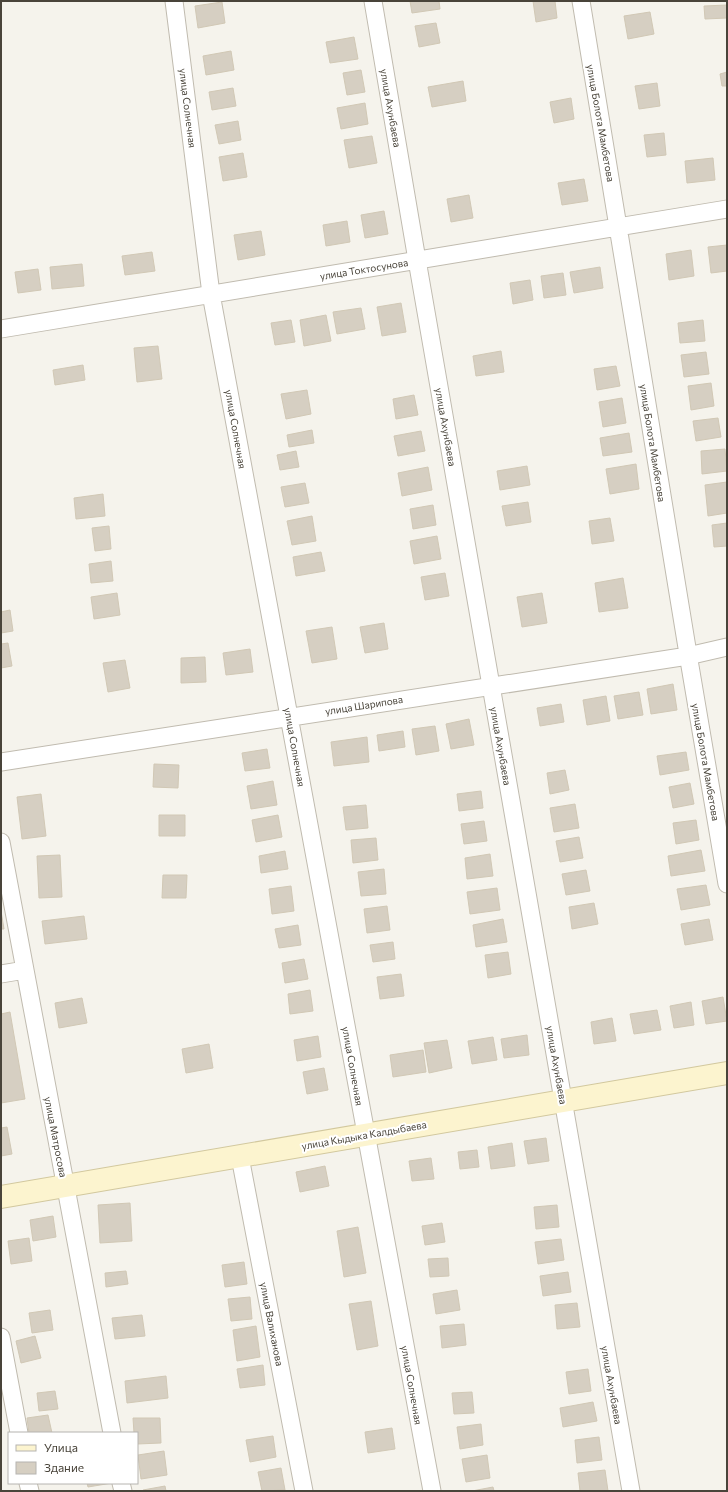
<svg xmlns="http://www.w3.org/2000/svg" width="728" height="1492" font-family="Commissioner,sans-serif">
  <rect width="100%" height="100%" fill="#f5f3ec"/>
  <!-- building -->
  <path fill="#d6cfc2" stroke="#d1c8b5" d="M410,1H439L440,9L412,13Z
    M533,1H555L557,18L536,22Z
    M222,2L225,23L198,28L195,6Z
    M727,5V18L705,19L704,6Z
    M650,12L654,34L628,39L624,16Z
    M436,23L440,43L419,47L415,26Z
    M354,37L358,59L330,63L326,42Z
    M231,51L234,70L206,75L203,56Z
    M361,70L365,92L347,95L343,73Z
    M727,72V86H722L720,74Z
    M463,81L466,101L432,107L428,87Z
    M657,83L660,106L639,109L635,86Z
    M233,88L236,106L212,110L209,92Z
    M571,98L574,119L554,123L550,102Z
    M365,103L368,124L341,129L337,108Z
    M238,121L241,140L219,144L215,125Z
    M664,133L666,155L647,157L644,135Z
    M372,136L377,163L349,168L344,140Z
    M243,153L247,177L223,181L219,157Z
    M713,158L715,180L687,183L685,161Z
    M584,179L588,201L562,205L558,183Z
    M469,195L473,218L451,222L447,199Z
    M384,211L388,234L365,238L361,215Z
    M347,221L350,242L326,246L323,225Z
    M261,231L265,255L238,260L234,235Z
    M727,245V271L711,273L708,247Z
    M691,250L694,276L669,280L666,254Z
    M152,252L155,271L125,275L122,256Z
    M82,264L84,286L52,289L50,267Z
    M600,267L603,288L574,293L570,272Z
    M38,269L41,290L18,293L15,272Z
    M563,273L566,295L544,298L541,276Z
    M530,280L533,300L513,304L510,283Z
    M401,303L406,332L382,336L377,307Z
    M361,308L365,329L337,334L333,312Z
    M326,315L331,341L304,346L300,320Z
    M291,320L295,342L275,345L271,323Z
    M703,320L705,341L680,343L678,323Z
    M158,346L162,379L137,382L134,348Z
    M501,351L504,372L476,376L473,356Z
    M706,352L709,374L684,377L681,355Z
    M83,365L85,380L55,385L53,370Z
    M616,366L620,386L597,390L594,369Z
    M711,383L714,406L691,410L688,386Z
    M307,390L311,414L286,419L281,394Z
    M414,395L418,415L396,419L393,399Z
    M622,398L626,423L603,427L599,402Z
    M718,418L721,437L696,441L693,421Z
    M312,430L314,443L289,447L287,435Z
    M421,431L425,451L398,456L394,436Z
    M629,433L632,452L603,456L600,438Z
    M725,449L727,471L702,474L701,451Z
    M296,451L299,467L280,470L277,455Z
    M636,464L639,489L610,494L606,469Z
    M527,466L530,485L500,490L497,471Z
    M428,467L432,490L402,496L398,473Z
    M727,482V513L708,516L705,485Z
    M305,483L309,503L285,507L281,487Z
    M103,494L105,516L76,519L74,498Z
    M528,502L531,522L506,526L502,506Z
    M433,505L436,525L413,529L410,509Z
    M312,516L316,541L292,545L287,521Z
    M610,518L614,541L592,544L589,521Z
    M727,523V546L714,547L712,525Z
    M109,526L111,549L95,551L92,528Z
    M437,536L441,559L414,564L410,541Z
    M321,552L325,571L296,576L293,557Z
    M111,561L113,581L91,583L89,564Z
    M445,573L449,596L425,600L421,577Z
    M623,578L628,608L599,612L595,583Z
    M117,593L120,615L94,619L91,597Z
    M542,593L547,623L522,627L517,597Z
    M10,610L13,631L1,633V612Z
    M384,623L388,649L365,653L360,627Z
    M332,627L337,659L312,663L306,631Z
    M8,643L12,666L1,668V644Z
    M250,649L253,672L226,675L223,653Z
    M205,657L206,682L181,683V658Z
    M125,660L130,688L108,692L103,663Z
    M673,684L677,710L651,714L647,689Z
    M639,692L643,715L618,719L614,696Z
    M606,696L610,721L587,725L583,700Z
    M561,704L564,722L540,726L537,708Z
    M469,719L474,745L451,749L446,724Z
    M435,726L439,751L416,755L412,729Z
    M403,731L405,747L379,751L377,735Z
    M367,737L369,762L334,766L331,742Z
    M267,749L270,768L245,771L242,753Z
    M686,752L689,770L660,775L657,756Z
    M154,764L179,765L178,788L153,787Z
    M565,770L569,790L550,794L547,773Z
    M273,781L277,805L251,809L247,786Z
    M690,783L694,804L673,808L669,787Z
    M481,791L483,808L459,811L457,794Z
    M41,794L46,836L22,839L17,797Z
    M575,804L579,828L554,832L550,808Z
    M366,805L368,828L346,830L343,807Z
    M159,815H185V836H159Z
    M278,815L282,837L256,842L252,820Z
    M696,820L699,840L676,844L673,823Z
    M484,821L487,841L464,844L461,824Z
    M579,837L583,858L560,862L556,841Z
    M376,838L378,860L353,863L351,840Z
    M701,850L705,871L671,876L668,856Z
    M285,851L288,869L261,873L259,856Z
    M490,854L493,876L467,879L465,858Z
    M60,855L62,897L39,898L37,856Z
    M384,869L386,894L361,896L358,872Z
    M586,870L590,891L566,895L562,874Z
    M163,875H187L186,898H162Z
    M706,885L710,905L681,910L677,889Z
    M291,886L294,911L272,914L269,889Z
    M497,888L500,910L470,914L467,892Z
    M594,903L598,924L572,929L569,907Z
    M387,906L390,930L367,933L364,909Z
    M1,911L4,929H1Z
    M84,916L87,939L45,944L42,921Z
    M503,919L507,942L476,947L473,925Z
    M709,919L713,940L685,945L681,924Z
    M298,925L301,945L279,948L275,929Z
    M393,942L395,959L373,962L370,945Z
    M508,952L511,974L488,978L485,955Z
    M304,959L308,979L285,983L282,963Z
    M401,974L404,996L380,999L377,977Z
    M310,990L313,1011L290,1014L288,994Z
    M723,997L727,1021L706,1024L702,1001Z
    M82,998L87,1023L59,1028L55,1003Z
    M691,1002L694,1025L674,1028L670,1006Z
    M657,1010L661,1030L634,1034L630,1014Z
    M10,1012L25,1099L1,1103V1014Z
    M612,1018L616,1041L594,1044L591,1022Z
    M527,1035L529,1055L504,1058L501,1039Z
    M318,1036L321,1057L297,1061L294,1040Z
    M493,1037L497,1060L472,1064L468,1041Z
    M447,1040L452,1068L429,1073L424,1043Z
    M209,1044L213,1068L186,1073L182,1049Z
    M423,1050L426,1072L393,1077L390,1055Z
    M324,1068L328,1090L307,1094L303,1072Z
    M7,1127L12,1154L1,1156V1128Z
    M546,1138L549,1161L528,1164L524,1141Z
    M512,1143L515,1166L491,1169L488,1147Z
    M477,1150L479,1167L460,1169L458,1152Z
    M431,1158L434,1179L412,1181L409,1161Z
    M325,1166L329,1186L300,1192L296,1172Z
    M130,1203L132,1241L100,1243L98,1205Z
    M557,1205L559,1227L536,1229L534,1207Z
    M53,1216L56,1237L33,1241L30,1220Z
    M442,1223L445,1242L425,1245L422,1226Z
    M358,1227L366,1273L344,1277L337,1231Z
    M29,1238L32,1261L11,1264L8,1241Z
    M561,1239L564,1260L538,1264L535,1242Z
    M448,1258L449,1276L430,1277L428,1259Z
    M244,1262L247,1284L225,1287L222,1265Z
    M126,1271L128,1284L106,1287L105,1273Z
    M568,1272L571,1292L543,1296L540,1276Z
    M457,1290L460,1310L436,1314L433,1294Z
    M250,1297L252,1319L231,1321L228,1299Z
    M371,1301L378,1346L357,1350L349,1304Z
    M577,1303L580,1327L557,1329L555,1305Z
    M50,1310L53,1330L32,1333L29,1313Z
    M142,1315L145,1336L115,1339L112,1318Z
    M464,1324L466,1345L442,1348L440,1326Z
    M256,1326L260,1357L237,1361L233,1330Z
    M35,1336L41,1358L21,1363L16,1341Z
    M263,1365L265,1385L240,1388L237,1369Z
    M588,1369L591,1391L569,1394L566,1372Z
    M166,1376L168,1398L127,1403L125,1381Z
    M55,1391L58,1409L39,1411L37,1393Z
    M472,1392L474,1413L454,1414L452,1393Z
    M593,1402L597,1421L563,1427L560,1408Z
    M48,1415L52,1433H29L27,1418Z
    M133,1418H160L161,1443L137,1444V1433H134Z
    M481,1424L483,1445L460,1449L457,1427Z
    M392,1428L395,1449L368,1453L365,1432Z
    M273,1436L276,1457L250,1462L246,1440Z
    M599,1437L602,1460L577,1463L575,1440Z
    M164,1451L167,1475L141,1479L138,1455Z
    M487,1455L490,1478L466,1482L462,1459Z
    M281,1468L285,1490L262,1491L258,1472Z
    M605,1470L608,1491H580L578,1473Z
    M87,1483H112L88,1487Z
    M165,1486L166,1491H143V1490Z
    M493,1487L494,1491H472Z"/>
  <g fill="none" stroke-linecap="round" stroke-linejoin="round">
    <defs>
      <path id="street" d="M174,1L211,294L432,1491
        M373,1L417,260L631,1491
        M581,1C630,295 676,590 727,884
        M1,329L727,209
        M1,762L688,656L727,647
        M1,842L112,1433
        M1,974L25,970
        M240,1157L304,1491
        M1,1337L19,1433
        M28,1483L30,1491
        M121,1483L123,1491"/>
      <path id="secondary" d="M1,1197L727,1073"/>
    </defs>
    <!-- street casing -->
    <use href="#street" stroke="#c0bbaf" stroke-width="19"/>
    <!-- secondary casing -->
    <use href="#secondary" stroke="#d2c89e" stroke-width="24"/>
    <!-- street -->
    <use href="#street" stroke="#fff" stroke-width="17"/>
    <!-- secondary -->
    <use href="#secondary" stroke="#fcf4cf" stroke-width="22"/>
  </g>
  <g text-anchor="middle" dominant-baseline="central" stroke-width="4" stroke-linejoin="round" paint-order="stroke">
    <!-- street labels -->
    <g font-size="10" fill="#49443a" stroke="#fff">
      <text transform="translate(188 108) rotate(83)">улица Солнечная</text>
      <text transform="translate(391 108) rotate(80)">улица Ахунбаева</text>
      <text transform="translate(601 123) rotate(80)">улица Болота Мамбетова</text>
      <text transform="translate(364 269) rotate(-9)">улица Токтосунова</text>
      <text transform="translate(446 427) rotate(80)">улица Ахунбаева</text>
      <text transform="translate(236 429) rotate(80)">улица Солнечная</text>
      <text transform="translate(653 443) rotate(81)">улица Болота Мамбетова</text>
      <text transform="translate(364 705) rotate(-9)">улица Шарипова</text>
      <text transform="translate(501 746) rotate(80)">улица Ахунбаева</text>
      <text transform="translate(295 747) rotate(80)">улица Солнечная</text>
      <text transform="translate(706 762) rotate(80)">улица Болота Мамбетова</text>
      <text transform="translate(557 1065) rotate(80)">улица Ахунбаева</text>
      <text transform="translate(353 1066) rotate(80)">улица Солнечная</text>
      <text transform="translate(364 1135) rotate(-10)">улица Кыдыка Калдыбаева</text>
      <text transform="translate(56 1137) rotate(79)">улица Матросова</text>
      <text transform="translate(272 1324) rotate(79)">улица Валиханова</text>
      <text transform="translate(412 1385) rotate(80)">улица Солнечная</text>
      <text transform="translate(612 1385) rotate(80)">улица Ахунбаева</text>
    </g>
  </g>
  <!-- border -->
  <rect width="728" height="1492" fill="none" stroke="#49443a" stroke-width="4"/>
  <!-- legend -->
  <rect x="8" y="1432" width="130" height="52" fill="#ffffff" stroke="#b6b4b0"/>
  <rect x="16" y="1445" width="20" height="6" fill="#fcf4cf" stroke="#b6b4b0"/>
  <text x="44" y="1452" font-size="12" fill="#49443a">Улица</text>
  <rect x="16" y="1462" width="20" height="12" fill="#d6cfc2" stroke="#b6b4b0"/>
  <text x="44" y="1472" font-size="12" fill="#49443a">Здание</text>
</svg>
